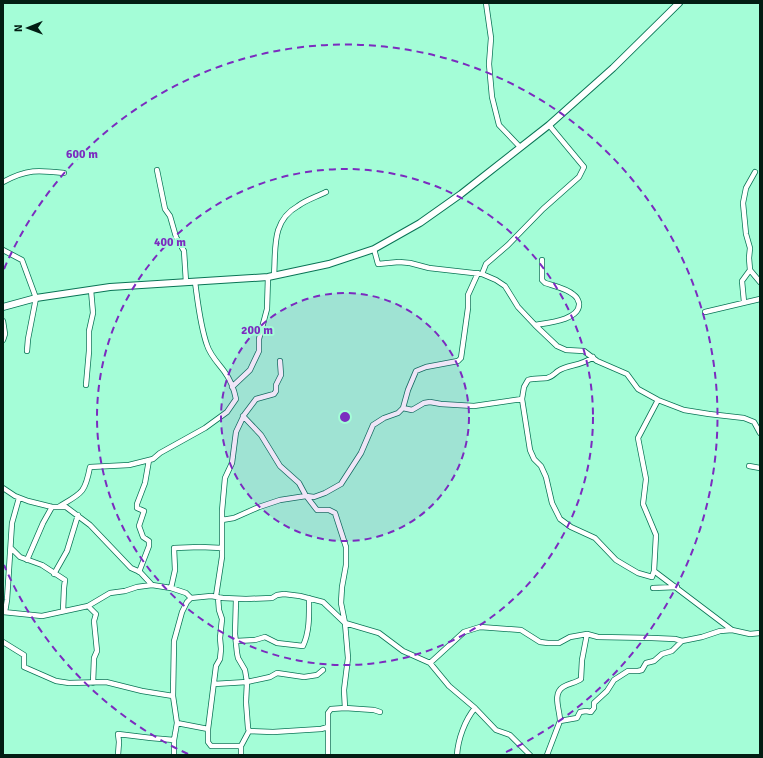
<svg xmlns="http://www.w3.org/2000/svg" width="763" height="758" font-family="Signika,sans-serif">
  <rect width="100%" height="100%" fill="#a4fdd7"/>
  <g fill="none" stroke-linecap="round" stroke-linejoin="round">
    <defs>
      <path id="minor" d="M486,3L491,38L489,64L492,97L499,125L520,147
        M157,170L165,209L170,216L176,237L184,251L186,282
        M3,182C27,169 38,170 64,173
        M374,249L378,264L399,262L410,263L429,268L482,274L496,280L505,286L518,307L535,325C547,323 581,320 579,303C578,299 577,297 574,295C566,288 554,286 545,283L542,280V260
        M3,250L22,260L36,298L28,339L27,351
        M750,270L760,282
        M482,274L486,264L508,245L543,209L579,177L584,167L549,125
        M274,275C276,249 271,221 298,206C306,200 316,197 326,192
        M744,302L742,281L750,270L749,258L750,248L746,234L743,203L746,188L755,172
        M705,312L760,299
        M3,321L5,334L3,340
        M535,325L557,346L566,350L584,351L597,361L627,374L638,389L658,400L684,410L709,414L744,418L754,422L760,433
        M593,357C580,367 568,364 558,371C554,374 552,377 547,378C541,379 534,378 528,380L524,387L522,399L530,450L534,459L541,466L546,477L552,503L560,519L571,527L595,538L616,560L626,566L638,573L652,577L654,571
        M86,385L89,351V331L93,313L91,290
        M232,387L250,370L259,351V339L267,309L268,277
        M658,400L638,438L646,479L643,504L656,535L654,571L732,630
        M403,408L412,410L424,403L430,402L441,404L474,406L522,399
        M243,416L261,435L280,466L299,483L306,496
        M749,466L760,468
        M3,488L15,496L28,501L52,507H66L90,525L131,568L140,572L152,585
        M307,497L317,510H329L335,513L346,547V565L342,587L341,603L345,623L348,658L344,690L345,708L331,709L328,713V755
        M60,506C82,493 85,493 90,467L129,465L153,459L160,453L205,428L227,412L236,399C234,389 230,379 224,371C218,363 210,355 207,345C200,325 198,303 195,282
        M222,520L234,518L259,507L280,500L306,496L314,497L325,493L341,484L361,453L373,425L384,418L398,413L403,408L408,390L416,371L426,367L458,361L461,358L468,308V295L478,273
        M11,548L20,557L42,565L65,580L64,588L63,611
        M27,560L43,523L52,507
        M139,572L149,546V541L143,537L139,526L144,511L137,508V504L145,483L149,460
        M54,574L67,551L78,515
        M171,588L175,570L174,548L200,547L222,548
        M653,588L677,587
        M216,596L222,557V511L225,478L232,463L236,432L244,415L256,399L274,394L276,391V385L281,375L280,361
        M218,597L219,610L222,619L220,638L221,649L220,659L216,666L208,729V742L211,746H241V755
        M191,598L211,596L223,598L246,599L272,598L277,595L284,594L300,596L323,602L345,623L379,633L403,651L430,663L449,686L475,708
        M236,599L235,634L237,653L238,658L245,670L247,682L246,702L248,728L249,731
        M88,606L96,614L94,621L97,651L94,658L93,683
        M3,612L42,616L88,606L110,593L125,591L137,587L152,585L171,588L186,593L191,598L187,602L182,612L174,641L173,696L177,723L174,740V755
        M5,612L7,600L12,523L19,498
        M236,641L255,640L265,637L277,643L303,646C310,631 309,614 309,598
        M3,642L24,655V667L56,681L69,683L106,682L142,691L173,696
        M430,663L464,632L480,627L521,630L540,642L548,643H559L570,637L587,634L598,637L652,638L675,639L682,641
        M214,684L247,682L270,677L277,673L304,677L317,675L323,670
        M345,708L374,710L380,712
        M560,721C560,710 552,694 563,687C569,683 576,683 581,679L582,660L587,634
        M177,723L208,729
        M241,746L249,731L273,732L321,729L328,727
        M118,755L119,742L118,734L151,738L174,740
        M457,755C458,739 465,720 475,708L496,730L510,735L530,755
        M547,755L560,721L577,718L580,712L586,711L591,712L594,708V703L607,691L614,680L628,671H638L642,670L646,663L654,661L662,654L672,651L682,641L702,637L720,631L732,630L750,634L760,633"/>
      <path id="tertiary" d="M3,307L36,298L110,287L268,277L329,264L374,249L420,223L461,194L549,125L613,68L679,3"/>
    </defs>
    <!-- minor casing -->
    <use href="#minor" stroke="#097455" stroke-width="6"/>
    <!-- tertiary casing -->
    <use href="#tertiary" stroke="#097455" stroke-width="8"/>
    <!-- minor -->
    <use href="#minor" stroke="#fff" stroke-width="4.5"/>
    <!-- tertiary -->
    <use href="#tertiary" stroke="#fff" stroke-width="6"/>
  </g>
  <!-- distance rings -->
  <circle cx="345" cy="417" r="124" fill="#7b2cbf" fill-opacity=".12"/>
  <g fill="none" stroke="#7b2cbf" stroke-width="2" stroke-dasharray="7 5">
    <circle cx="345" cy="417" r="124"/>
    <circle cx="345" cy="417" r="248"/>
    <path d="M188 754A372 372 0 0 1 4 565M4 269A372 372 0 1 1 502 754"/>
  </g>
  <circle cx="345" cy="417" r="6" fill="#7b2cbf" stroke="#a4fdd7" stroke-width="2"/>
  <g font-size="12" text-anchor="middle" font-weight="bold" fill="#7b2cbf" stroke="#a4fdd7" stroke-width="4" stroke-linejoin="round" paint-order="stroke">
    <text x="82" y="158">600 m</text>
    <text x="170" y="246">400 m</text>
    <text x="257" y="334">200 m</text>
  </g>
  <!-- border -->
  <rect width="763" height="758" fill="none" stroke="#021d13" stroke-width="8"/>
  <!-- north arrow -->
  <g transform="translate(28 28) rotate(269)" stroke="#a4fdd7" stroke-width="3" paint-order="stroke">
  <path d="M0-3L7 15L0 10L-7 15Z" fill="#021d13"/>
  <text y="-6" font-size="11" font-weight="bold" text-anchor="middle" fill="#021d13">N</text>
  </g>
</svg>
